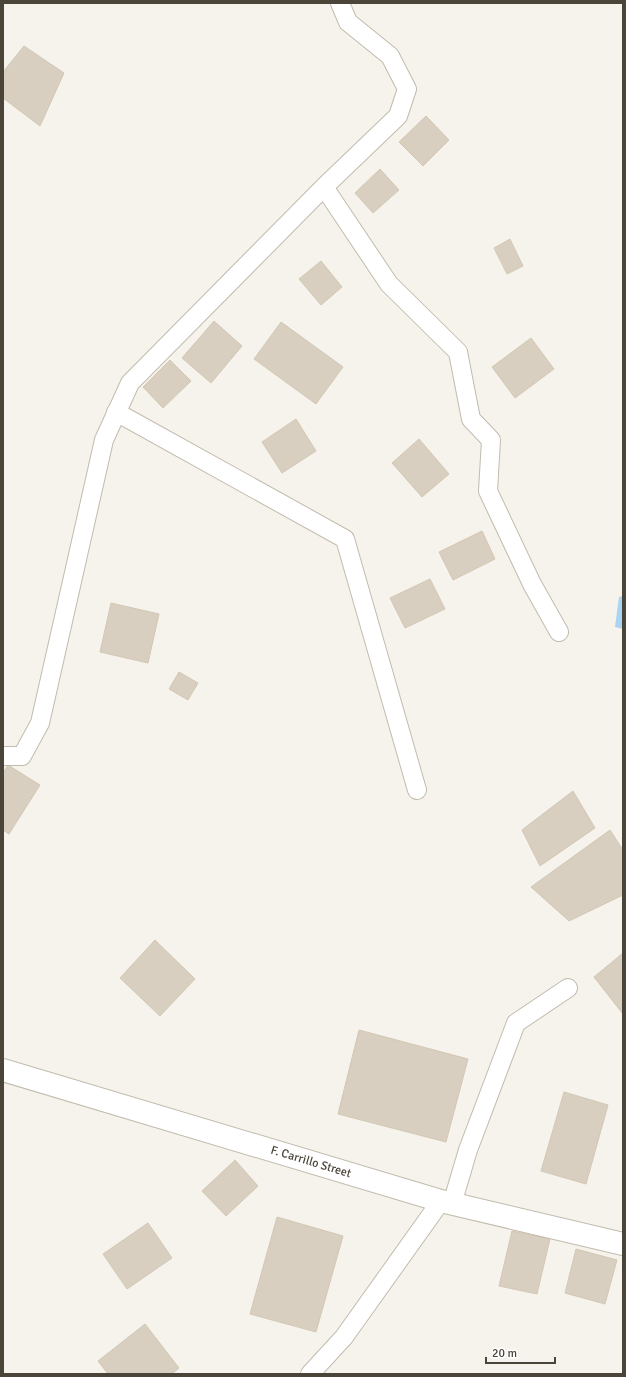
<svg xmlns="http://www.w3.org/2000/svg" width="626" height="1377" font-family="Signika,sans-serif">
  <rect width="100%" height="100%" fill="#f6f3ec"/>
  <!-- water -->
  <path fill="#a9d4f2" d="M623,596V629L615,627L619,597Z"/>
  <!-- building -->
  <path fill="#d8cfc1" stroke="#d3c7b4" d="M24,46L64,73L40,126L3,98V72Z
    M426,116L449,140L423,166L399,142Z
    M380,169L399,190L373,213L355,193Z
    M510,239L523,266L507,274L494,248Z
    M321,261L342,287L321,305L299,279Z
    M214,321L242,346L211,383L182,358Z
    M281,322L343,367L316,404L254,359Z
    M531,338L554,369L515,398L492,367Z
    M170,360L191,381L163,408L143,387Z
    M296,419L316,451L282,473L262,442Z
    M419,439L449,474L422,497L392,463Z
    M482,531L495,559L453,580L439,552Z
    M430,579L445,609L405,628L390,598Z
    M111,603L159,614L148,663L100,652Z
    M179,672L198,683L188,700L169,689Z
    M8,765L40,785L9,834L3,830V773Z
    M573,791L595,828L540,866L522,830Z
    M610,830L623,850V895L569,921L531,887Z
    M155,940L195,979L160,1016L120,978Z
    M623,953V1014L594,977Z
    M359,1030L468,1059L446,1142L338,1114Z
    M564,1092L608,1105L586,1184L541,1171Z
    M235,1160L258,1186L226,1216L202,1191Z
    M277,1217L343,1236L316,1332L250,1314Z
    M148,1223L172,1258L127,1289L103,1254Z
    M512,1231L550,1239L537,1294L499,1286Z
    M576,1249L617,1260L605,1304L565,1293Z
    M145,1324L179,1368L172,1374H108L98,1361Z"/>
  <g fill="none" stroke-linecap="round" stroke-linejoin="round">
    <defs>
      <path id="minor" d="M324,187L389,284L458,352L471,419L491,440L488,491L532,584L559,632
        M116,412L345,539L417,790
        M3,756H22L40,723L104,440L130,383L324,187L398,116L407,89L390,56L348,22L340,3
        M452,1204L468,1150L516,1023L568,988
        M310,1374L344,1337L441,1201"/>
      <path id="tertiary" d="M3,1070L441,1201L623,1244"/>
    </defs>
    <!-- minor casing -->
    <use href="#minor" stroke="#c2bbae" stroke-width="20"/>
    <!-- tertiary casing -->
    <use href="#tertiary" stroke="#c2bbae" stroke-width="24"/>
    <!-- minor -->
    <use href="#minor" stroke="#fff" stroke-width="18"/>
    <!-- tertiary -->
    <use href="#tertiary" stroke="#fff" stroke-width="22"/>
  </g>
  <g text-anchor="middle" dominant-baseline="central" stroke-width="4" stroke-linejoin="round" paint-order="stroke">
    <!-- street labels -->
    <g font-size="12" fill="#4b4439" stroke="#fff">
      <text transform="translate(311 1162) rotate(17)">F. Carrillo Street</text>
    </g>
  </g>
  <!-- border -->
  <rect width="626" height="1377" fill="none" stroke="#4b4439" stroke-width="8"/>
  <!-- scale -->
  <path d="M486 1357v6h69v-6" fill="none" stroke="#4b4439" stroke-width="2"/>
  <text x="492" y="1357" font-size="12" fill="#4b4439" stroke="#ffffff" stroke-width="3" paint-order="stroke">20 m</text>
</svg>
